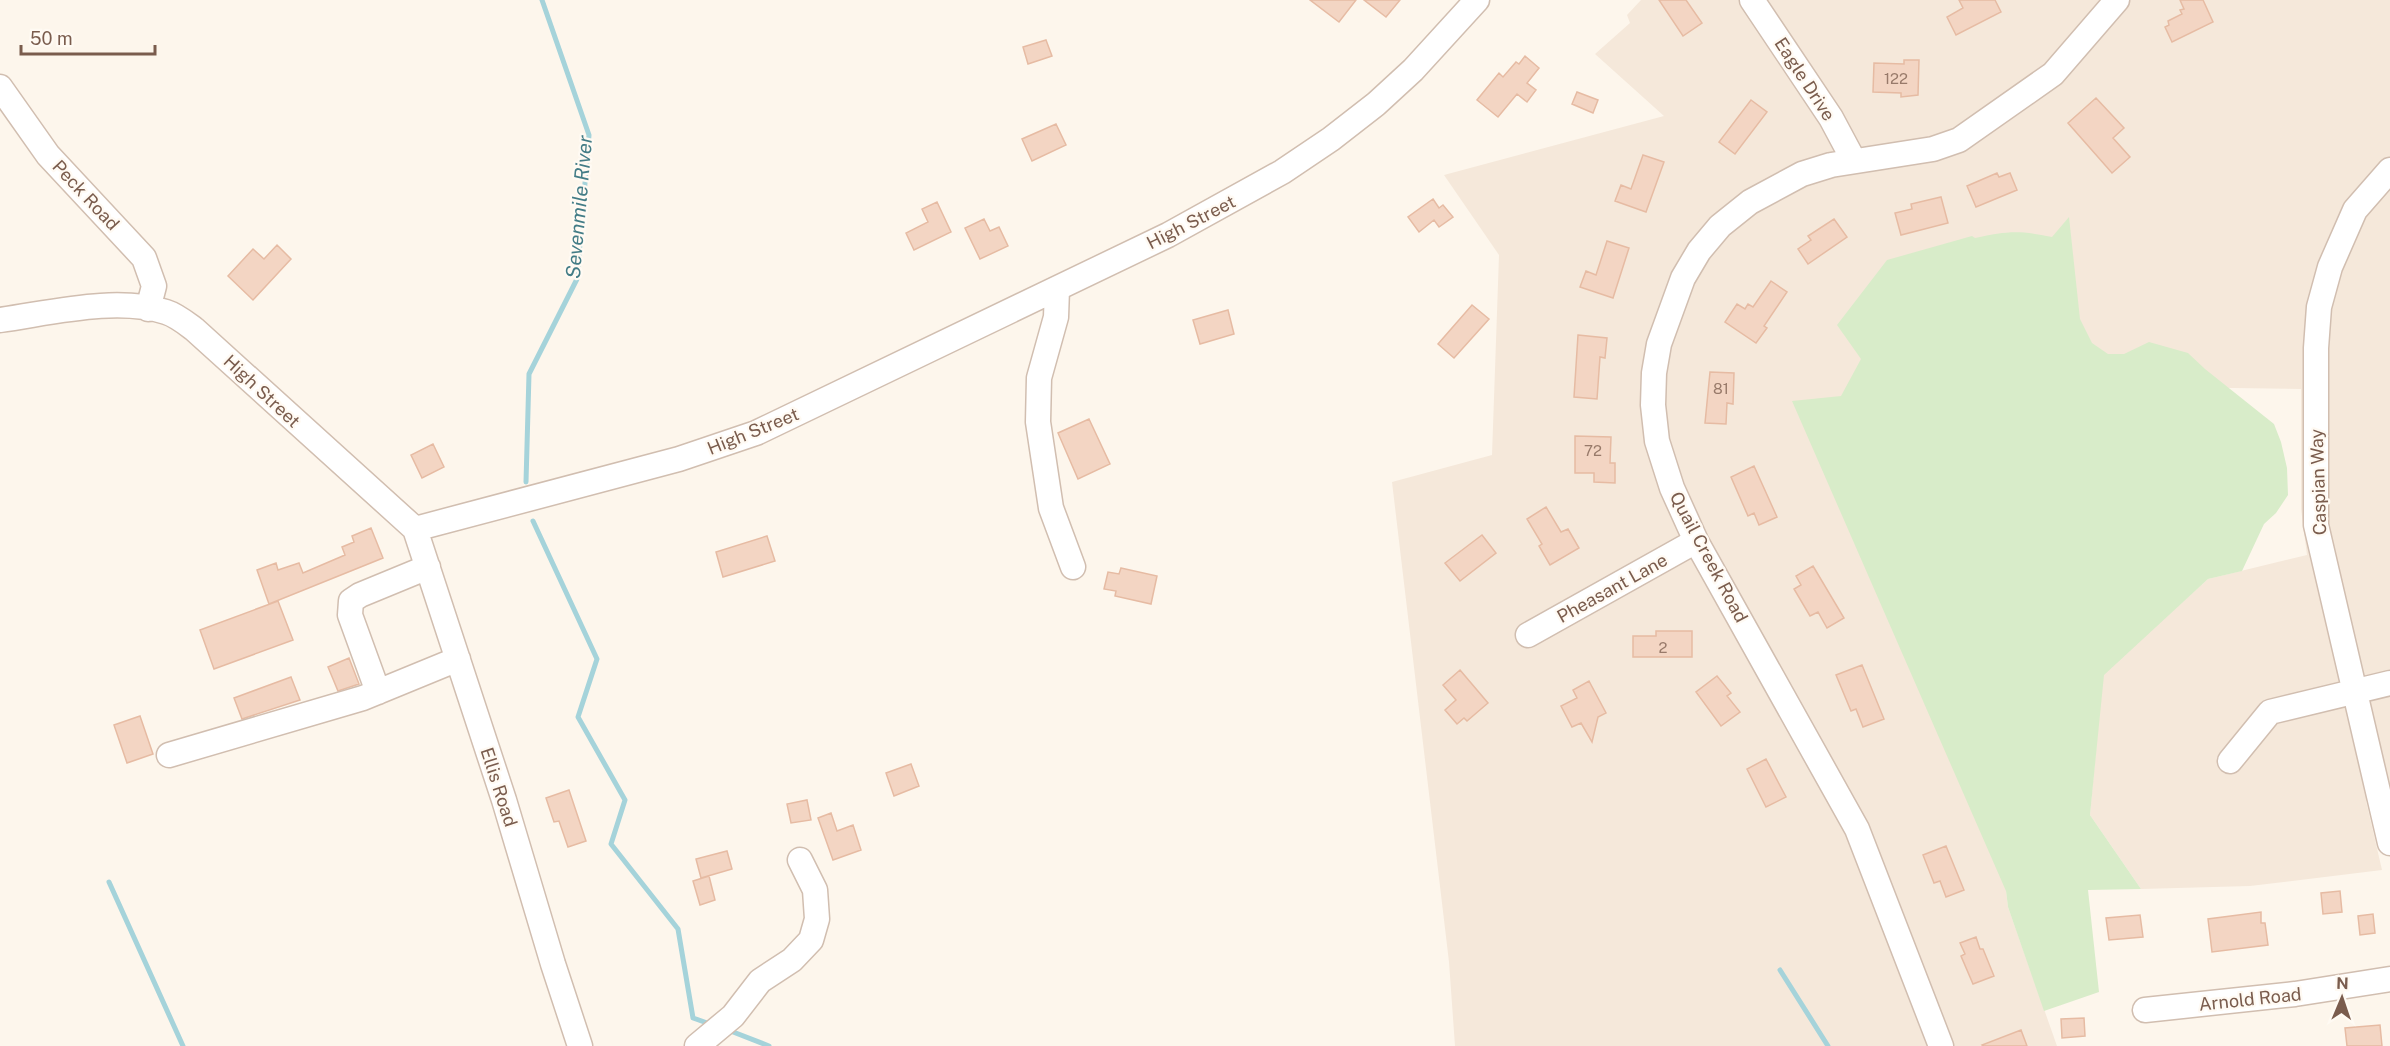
<svg xmlns="http://www.w3.org/2000/svg" width="2390" height="1046" font-family="'Public Sans',sans-serif">
  <rect width="100%" height="100%" fill="#fdf6ec"/>
  <!-- residential -->
  <path fill="#f5e8da" d="M1641,0H2390V797L2366,801L2382,870L2250,886L2141,889L2090,815L2103,674L2208,579L2307,555L2301,509V389L2161,387L2006,891L2008,907L2057,1046H1455L1449,962L1392,482L1492,455L1499,255L1444,175L1664,116L1595,54L1630,23L1627,15Z"/>
  <!-- green -->
  <path fill="#d8ecc9" d="M2069,217L2080,319L2092,343L2108,354H2124L2149,342L2188,353L2205,369L2274,424L2281,442L2287,468L2288,495L2276,513L2264,524L2242,571L2208,579L2104,675L2090,815L2141,889L2088,890L2099,992L2044,1011L2008,907L2006,891L1792,401L1841,396L1861,359L1837,325L1887,260L1972,236L1975,238C2007,231 2019,230 2052,237Z"/>
  <g fill="none" stroke-linecap="round" stroke-linejoin="round">
    <!-- stream -->
    <path stroke="#a5d3da" stroke-width="5" d="M526,482L529,374L577,279L589,135L542,0
      M533,521L597,659L578,717L625,800L611,844L678,929L693,1018L710,1024
      M109,882L183,1046
      M1780,970L1828,1046
      M728,1030L769,1046"/>
  </g>
  <!-- building -->
  <path fill="#f3d5c3" stroke="#e6bba3" stroke-width="1.5" d="M1310,0H1356L1339,22Z
    M1364,0H1400L1386,17Z
    M1659,0H1686L1702,23L1683,36Z
    M1959,0H1995L2001,12L1956,35L1947,17L1963,8Z
    M2180,0H2203L2213,22L2172,42L2165,27L2169,25L2168,21L2182,14L2180,10L2184,9Z
    M1046,40L1052,56L1028,64L1023,47Z
    M1525,56L1539,68L1527,83L1536,90L1527,102L1517,94L1498,117L1477,100L1499,73L1503,77L1516,62L1519,64Z
    M1904,60H1919L1918,95L1901,97V93L1873,92L1874,63L1904,64Z
    M1577,92L1598,100L1593,113L1572,104Z
    M2096,98L2124,128L2113,138L2130,157L2112,173L2068,123Z
    M1751,100L1767,112L1735,154L1719,142Z
    M1056,124L1066,145L1032,161L1022,139Z
    M1643,155L1664,162L1646,212L1615,201L1621,185L1631,189Z
    M1997,173L1999,177L2010,173L2017,190L1976,207L1967,186Z
    M1941,197L1948,223L1901,235L1895,213L1912,209L1911,204Z
    M1433,199L1439,208L1443,205L1453,217L1439,227L1434,220L1419,232L1408,217Z
    M937,202L951,232L914,250L906,233L928,222L922,209Z
    M984,219L990,231L999,227L1008,246L980,259L965,228Z
    M1834,219L1847,237L1808,264L1798,249L1811,240L1808,236Z
    M1607,241L1629,248L1613,298L1580,287L1586,271L1596,275Z
    M277,245L291,259L253,300L228,276L253,249L264,259Z
    M1771,281L1787,292L1764,326L1767,328L1756,343L1725,322L1737,304L1745,309L1748,304L1753,307Z
    M1472,305L1489,319L1454,358L1438,344Z
    M1228,310L1234,334L1200,344L1193,320Z
    M1578,335L1607,338L1605,358L1600,357L1597,399L1574,397Z
    M1710,372L1734,373L1733,404L1727,403L1726,424L1705,423Z
    M1089,419L1110,464L1078,479L1058,433Z
    M1575,436L1611,437L1610,463H1615V483L1594,482V473H1575Z
    M433,444L444,467L422,478L411,455Z
    M1754,466L1777,517L1759,525L1754,513L1748,516L1731,477Z
    M1546,507L1561,532L1568,529L1579,548L1550,565L1539,546L1542,544L1527,519Z
    M371,528L383,558L269,604L257,570L276,563L278,570L299,563L303,573L345,555L342,547L354,542L352,536Z
    M1482,535L1496,553L1460,581L1445,563Z
    M767,536L775,561L723,577L716,552Z
    M1813,566L1844,618L1827,628L1818,612L1810,616L1794,589L1801,585L1796,576Z
    M1121,568L1157,576L1151,604L1115,596L1116,591L1104,589L1108,572L1119,574Z
    M278,601L293,640L214,669L200,630Z
    M1656,631H1692V657H1633V636H1656Z
    M349,658L359,684L338,691L328,667Z
    M1862,665L1884,719L1863,727L1856,709L1851,711L1836,675Z
    M1460,670L1488,703L1467,721L1464,718L1457,724L1445,710L1456,700L1443,685Z
    M1717,676L1731,693L1727,696L1740,712L1721,726L1696,692Z
    M291,677L300,700L242,719L234,698Z
    M1589,681L1606,713L1598,717L1592,742L1581,723L1572,727L1561,706L1577,698L1573,690Z
    M140,716L153,754L127,763L114,725Z
    M1766,759L1786,797L1766,807L1747,769Z
    M911,764L919,786L894,796L886,773Z
    M569,790L586,841L568,847L559,821L554,822L546,798Z
    M807,800L811,820L791,823L787,804Z
    M831,813L837,831L853,825L861,850L833,860L818,818Z
    M1946,846L1964,890L1946,897L1940,881L1934,883L1923,855Z
    M727,851L732,869L701,878L696,859Z
    M709,876L715,900L700,905L693,881Z
    M2340,891L2342,912L2323,914L2321,893Z
    M2261,912V923H2265L2268,945L2212,952L2208,919Z
    M2373,914L2375,933L2360,935L2358,916Z
    M2140,915L2143,937L2109,940L2106,918Z
    M1976,937L1980,949H1983L1994,976L1973,984L1961,956L1965,954L1960,943Z
    M2084,1018L2085,1036L2062,1038L2061,1019Z
    M2380,1025L2382,1046H2347L2345,1028Z
    M2021,1030L2027,1046H1983L1982,1045Z"/>
  <g fill="none" stroke-linecap="round" stroke-linejoin="round">
    <defs>
      <path id="minor" d="M1752,0L1831,118L1854,161
        M0,87L48,155L144,258L154,286L148,309
        M2390,170L2355,210L2330,267L2319,307L2316,348V525L2390,843
        M1057,289L1056,317L1039,378L1038,422L1051,508L1073,567
        M0,320C51,313 116,296 166,312C176,315 186,323 194,329L415,529L504,800L553,964L580,1046
        M415,529L679,459L756,433L1168,235L1282,172L1331,139L1376,104L1413,70L1477,0
        M1528,635L1696,541
        M378,692L350,615L351,601L360,595L428,567
        M169,755L363,698L458,659
        M2230,761L2270,712L2390,683
        M2145,1010L2295,994L2390,979
        M697,1046L733,1016L760,981L792,960L811,940L817,919L815,890L800,860
        M1941,1046L1857,829L1696,541L1672,488L1657,441L1653,405L1654,373L1659,344L1683,278L1699,251L1720,226L1750,202L1802,174L1831,165L1933,149L1959,140L2053,74L2117,0"/>
    </defs>
    <!-- minor casing -->
    <use href="#minor" stroke="#d1beb0" stroke-width="27"/>
    <!-- minor -->
    <use href="#minor" stroke="#fff" stroke-width="24"/>
  </g>
  <g text-anchor="middle" dominant-baseline="central" stroke-width="4.5" stroke-linejoin="round" paint-order="stroke">
    <!-- number labels -->
    <g font-size="15" fill="#987a6a">
      <text x="1896" y="78">122</text>
      <text x="1721" y="388">81</text>
      <text x="1593" y="450">72</text>
      <text x="1663" y="647">2</text>
    </g>
    <!-- street labels -->
    <g font-size="18" fill="#7a5c4d" stroke="#fffaf3">
      <text transform="translate(1805 79) rotate(57)">Eagle Drive</text>
      <text transform="translate(86 195) rotate(47)">Peck Road</text>
      <text transform="translate(1191 222) rotate(-27)">High Street</text>
      <text transform="translate(262 391) rotate(43)">High Street</text>
      <text transform="translate(753 431) rotate(-22)">High Street</text>
      <text transform="translate(2318 482) rotate(-92)">Caspian Way</text>
      <text transform="translate(1709 557) rotate(62)">Quail Creek Road</text>
      <text transform="translate(1612 588) rotate(-29)">Pheasant Lane</text>
      <text transform="translate(499 787) rotate(72)">Ellis Road</text>
      <text transform="translate(2250 999) rotate(-6)">Arnold Road</text>
    </g>
    <!-- water labels -->
    <g font-size="20" font-style="italic" fill="#437c86" stroke="#fffaf3">
      <text transform="translate(579 207) rotate(-85)">Sevenmile River</text>
    </g>
  </g>
  <!-- north arrow -->
  <g transform="translate(2342 998) rotate(2)" stroke="#fffaf3" stroke-width="4.5" paint-order="stroke">
  <path d="M0-4.5L10 22L0 15L-10 22Z" fill="#7a5c4d"/>
  <text y="-9" font-size="16" font-weight="bold" text-anchor="middle" fill="#7a5c4d">N</text>
  </g>
  <!-- scale -->
  <path d="M21 45v9h134v-9" fill="none" stroke="#7a5c4d" stroke-width="3"/>
  <text x="30" y="45" font-size="18" fill="#7a5c4d" stroke="#fffaf3" stroke-width="4.5" paint-order="stroke">50 m</text>
</svg>
